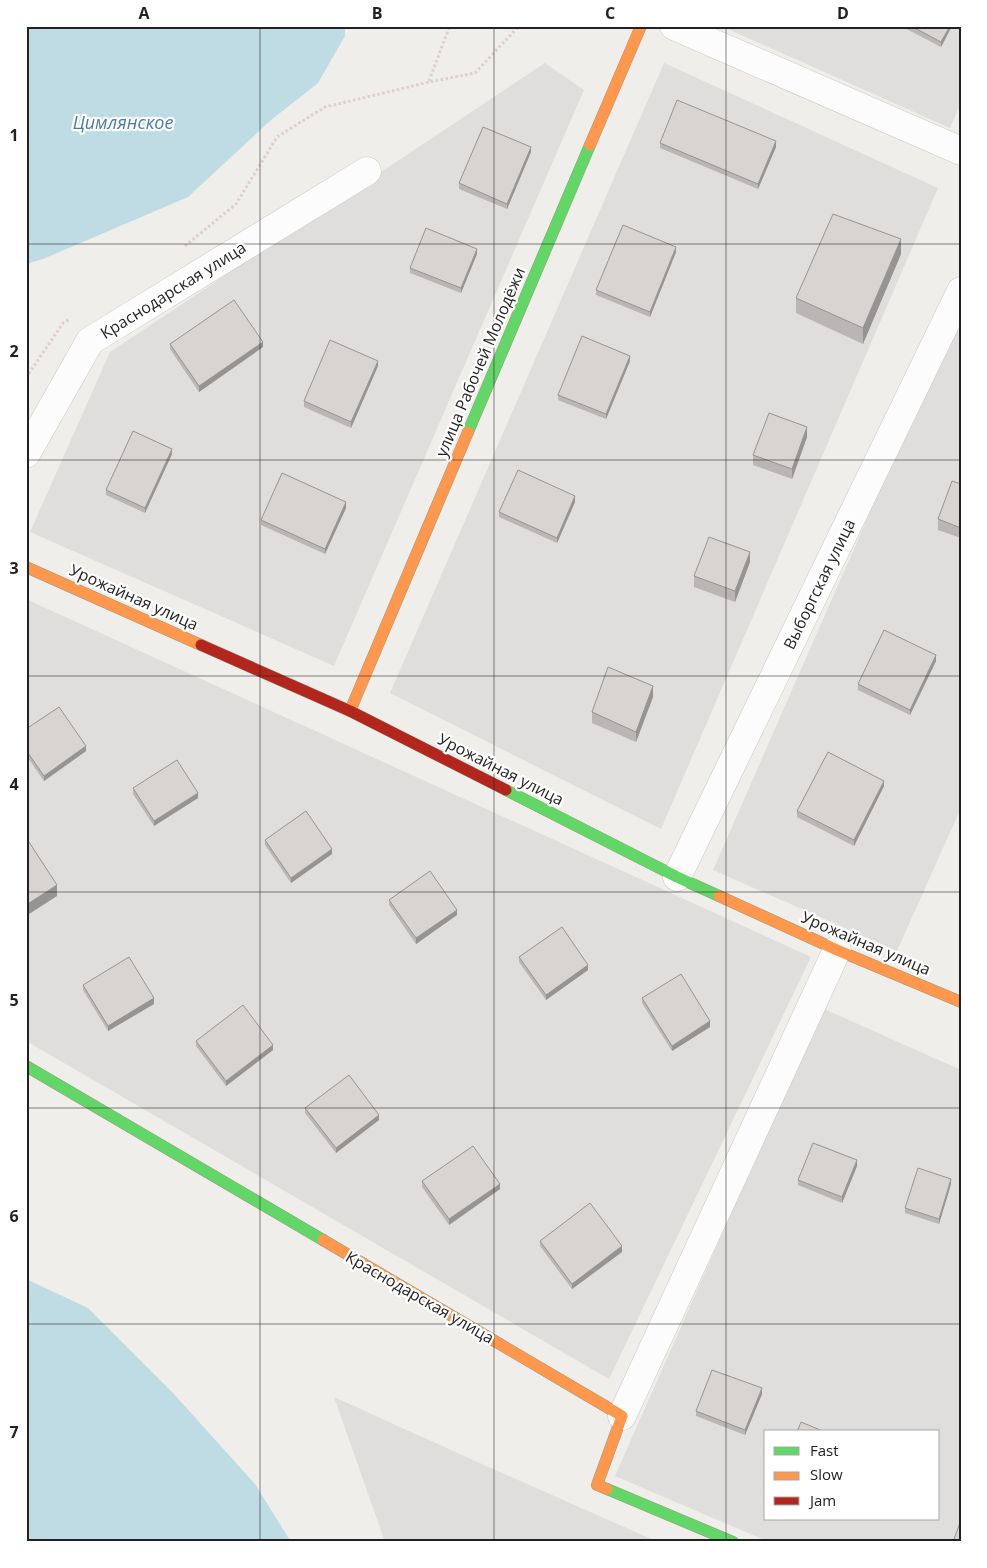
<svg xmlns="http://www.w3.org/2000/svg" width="987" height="1568" font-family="'Open Sans',sans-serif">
  <rect width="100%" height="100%" fill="#f0eeeb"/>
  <!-- residential -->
  <path fill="#dfdedc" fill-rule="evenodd" d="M721,26H961V103L950,128Z
    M545,63L584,90L334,666L30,532L110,352Z
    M664,63L938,188L661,829L390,693Z
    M961,305V808L897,951L713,870Z
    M26,599L811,957L609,1379L26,1041Z
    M822,1008L961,1070V1542H769L615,1476ZM766,1432H938V1519H766Z
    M334,1397L484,1465L658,1542H385Z"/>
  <!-- water -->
  <path fill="#bfdbe3" d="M26,26H345V36L318,83L271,120L188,197L43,259L26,264Z
    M26,1279L88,1308L172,1392L255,1484L291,1542H26Z"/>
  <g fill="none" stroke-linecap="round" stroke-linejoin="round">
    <defs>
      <path id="street" d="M674,26L961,151
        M26,454L90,341L367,171
        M677,877L961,291
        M622,1416L837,950"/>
      <path id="fast" d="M468,432L590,145
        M506,790L677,877L719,896
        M26,1066L323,1240
        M607,1489L733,1542"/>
      <path id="slow" d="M590,145L641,26
        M26,567L201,645
        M350,711L468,432
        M719,896L837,950L961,1002
        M323,1240L622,1416L597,1485L607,1489"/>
      <path id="jam" d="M201,645L350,711L506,790"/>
    </defs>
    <!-- street casing -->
    <use href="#street" stroke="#c9c8c7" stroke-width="29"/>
    <!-- fast casing -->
    <use href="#fast" stroke="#999a82" stroke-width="12"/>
    <!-- slow casing -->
    <use href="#slow" stroke="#999a82" stroke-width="12"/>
    <!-- jam casing -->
    <use href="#jam" stroke="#999a82" stroke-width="12"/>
    <!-- path -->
    <path stroke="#dccecd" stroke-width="3" stroke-dasharray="2.5 2.5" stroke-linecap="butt" d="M429,81L449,28L448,26
      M185,246L236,204L277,137L325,107L429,82L475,73L519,26
      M26,378L63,323L70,319"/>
    <!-- street -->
    <use href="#street" stroke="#fdfcfc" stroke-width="28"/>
    <!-- fast -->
    <use href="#fast" stroke="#63d668" stroke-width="11"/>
    <!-- slow -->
    <use href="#slow" stroke="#ff974d" stroke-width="11"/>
    <!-- jam -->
    <use href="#jam" stroke="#b3261e" stroke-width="11"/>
  </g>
  <!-- wall -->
  <path fill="#b9b6b5" d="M901,26H952L941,47Z
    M660,143L776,147L758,189L660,148Z
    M531,152L507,209L459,189V183Z
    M676,252L650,317L596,295V290Z
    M477,254L461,293L410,273V268Z
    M901,254L863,344L796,313V298Z
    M170,344L263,347L199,392L170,349Z
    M630,361L606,419L558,400V395Z
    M378,366L351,428L304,407V401Z
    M807,437L792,479L753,465V455Z
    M172,454L145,513L106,495V490Z
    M961,484V538L938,530V519Z
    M575,502L557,543L499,517V512Z
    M346,508L325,554L261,525V520Z
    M750,562L735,602L694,587V576Z
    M936,661L910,715L858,690V684Z
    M653,697L636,742L592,723V712Z
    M26,729L86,751L44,781L26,755Z
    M884,786L854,846L797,817V811Z
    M133,788L198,798L154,826L133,794Z
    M265,840L332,854L291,883L265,845Z
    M389,900L457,915L416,944L389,905Z
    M519,957L588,970L546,1000L519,962Z
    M83,985L154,1004L108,1031L83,990Z
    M642,998L710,1027L672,1051L642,1003Z
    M196,1041L273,1050L226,1086L196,1046Z
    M305,1108L379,1120L336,1153L305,1113Z
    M857,1166L842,1203L798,1185V1180Z
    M422,1181L500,1189L449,1225L422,1187Z
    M951,1184L939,1224L905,1213V1208Z
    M540,1241L622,1252L572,1289L540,1246Z
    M762,1394L745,1435L696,1416V1411Z"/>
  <!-- shaded-wall -->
  <path fill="#969493" d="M950,26H952L941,47V42Z
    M776,141V147L758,189V184Z
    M531,147V152L507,209V204Z
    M901,239V254L863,344V328Z
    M676,247V252L650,317V312Z
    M477,249V254L461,293V288Z
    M263,342V347L199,392V386Z
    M630,356V361L606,419V414Z
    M378,361V366L351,428V422Z
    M807,427V437L792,479V469Z
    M172,449V454L145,513V508Z
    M575,496V502L557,543V538Z
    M346,502V508L325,554V549Z
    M750,552V562L735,602V591Z
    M936,655V661L910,715V710Z
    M653,686V697L636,742V732Z
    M86,746V751L44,781V776Z
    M884,781V786L854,846V840Z
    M198,793V798L154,826V821Z
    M332,849V854L291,883V878Z
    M57,885V896L26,916V905Z
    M457,910V915L416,944V938Z
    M588,965V970L546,1000V995Z
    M154,998V1004L108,1031V1026Z
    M710,1021V1027L672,1051V1046Z
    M273,1045V1050L226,1086V1081Z
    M379,1115V1120L336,1153V1148Z
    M857,1160V1166L842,1203V1197Z
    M951,1179V1184L939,1224V1219Z
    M500,1184V1189L449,1225V1219Z
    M622,1246V1252L572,1289V1284Z
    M762,1388V1394L745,1435V1430Z"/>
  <!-- building -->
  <path fill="#d7d4d2" stroke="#969493" d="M911,26H950L941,42Z
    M677,100L776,141L758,184L660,143Z
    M483,127L531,147L507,204L459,183Z
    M833,214L901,239L863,328L796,298Z
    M623,225L676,247L650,312L596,290Z
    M426,228L477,249L461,288L410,268Z
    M234,300L263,342L199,386L170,344Z
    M582,336L630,356L606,414L558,395Z
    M330,340L378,361L351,422L304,401Z
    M769,413L807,427L792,469L753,455Z
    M133,431L172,449L145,508L106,490Z
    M518,470L575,496L557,538L499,512Z
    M282,473L346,502L325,549L261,520Z
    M952,481L961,484V528L938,519Z
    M709,537L750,552L735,591L694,576Z
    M884,630L936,655L910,710L858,684Z
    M608,667L653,686L636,732L592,712Z
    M59,707L86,746L44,776L26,750V729Z
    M828,752L884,781L854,840L797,811Z
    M177,760L198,793L154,821L133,788Z
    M306,811L332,849L291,878L265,840Z
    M27,839L57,885L26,905V840Z
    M430,871L457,910L416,938L389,900Z
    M562,927L588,965L546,995L519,957Z
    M129,957L154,998L108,1026L83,985Z
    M681,974L710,1021L672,1046L642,998Z
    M243,1005L273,1045L226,1081L196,1041Z
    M349,1075L379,1115L336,1148L305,1108Z
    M813,1143L857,1160L842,1197L798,1180Z
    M473,1146L500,1184L449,1219L422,1181Z
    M918,1168L951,1179L939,1219L905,1208Z
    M590,1203L622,1246L572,1284L540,1241Z
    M712,1370L762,1388L745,1430L696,1411Z
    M801,1422L825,1432H797Z
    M961,1520V1542H953Z"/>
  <!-- grid -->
  <path fill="none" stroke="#222" stroke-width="1" stroke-opacity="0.55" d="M260,26V1542M494,26V1542M726,26V1542M26,244H961M26,460H961M26,676H961M26,892H961M26,1108H961M26,1324H961"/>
  <g text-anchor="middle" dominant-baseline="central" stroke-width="4.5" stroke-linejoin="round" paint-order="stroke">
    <!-- street labels -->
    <g font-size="16" fill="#222" stroke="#fff">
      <text transform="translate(173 290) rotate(-32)">Краснодарская улица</text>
      <text transform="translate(480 362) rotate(-67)">улица Рабочей Молодёжи</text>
      <text transform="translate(819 584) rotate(-64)">Выборгская улица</text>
      <text transform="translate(134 597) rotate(24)">Урожайная улица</text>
      <text transform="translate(501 769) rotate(27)">Урожайная улица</text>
      <text transform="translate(866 943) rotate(23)">Урожайная улица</text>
      <text transform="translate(420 1297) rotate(30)">Краснодарская улица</text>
    </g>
    <!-- water labels -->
    <g font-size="18" font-style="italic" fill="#4a7aab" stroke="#fff">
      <text x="123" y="122">Цимлянское</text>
    </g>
  </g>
  <!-- border -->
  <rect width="987" height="1568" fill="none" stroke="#ffffff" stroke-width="55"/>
  <!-- legend -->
  <rect x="764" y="1430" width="175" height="90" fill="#ffffff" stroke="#a7a7a7"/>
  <rect x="774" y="1447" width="25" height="8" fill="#63d668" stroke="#a7a7a7"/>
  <text x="810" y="1456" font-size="15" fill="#222222">Fast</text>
  <rect x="774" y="1472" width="25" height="8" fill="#ff974d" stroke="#a7a7a7"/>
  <text x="810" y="1480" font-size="15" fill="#222222">Slow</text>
  <rect x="774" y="1497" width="25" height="8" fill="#b3261e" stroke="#a7a7a7"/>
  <text x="810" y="1506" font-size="15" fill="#222222">Jam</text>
  <rect x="28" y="28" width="932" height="1512" fill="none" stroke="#222" stroke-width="2"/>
  <g font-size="16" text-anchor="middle" font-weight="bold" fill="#222">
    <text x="144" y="19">A</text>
    <text x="377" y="19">B</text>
    <text x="610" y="19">C</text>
    <text x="843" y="19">D</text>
    <text x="14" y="141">1</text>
    <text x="14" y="357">2</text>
    <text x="14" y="574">3</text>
    <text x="14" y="790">4</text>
    <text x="14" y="1006">5</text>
    <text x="14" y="1222">6</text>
    <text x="14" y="1438">7</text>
  </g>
</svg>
